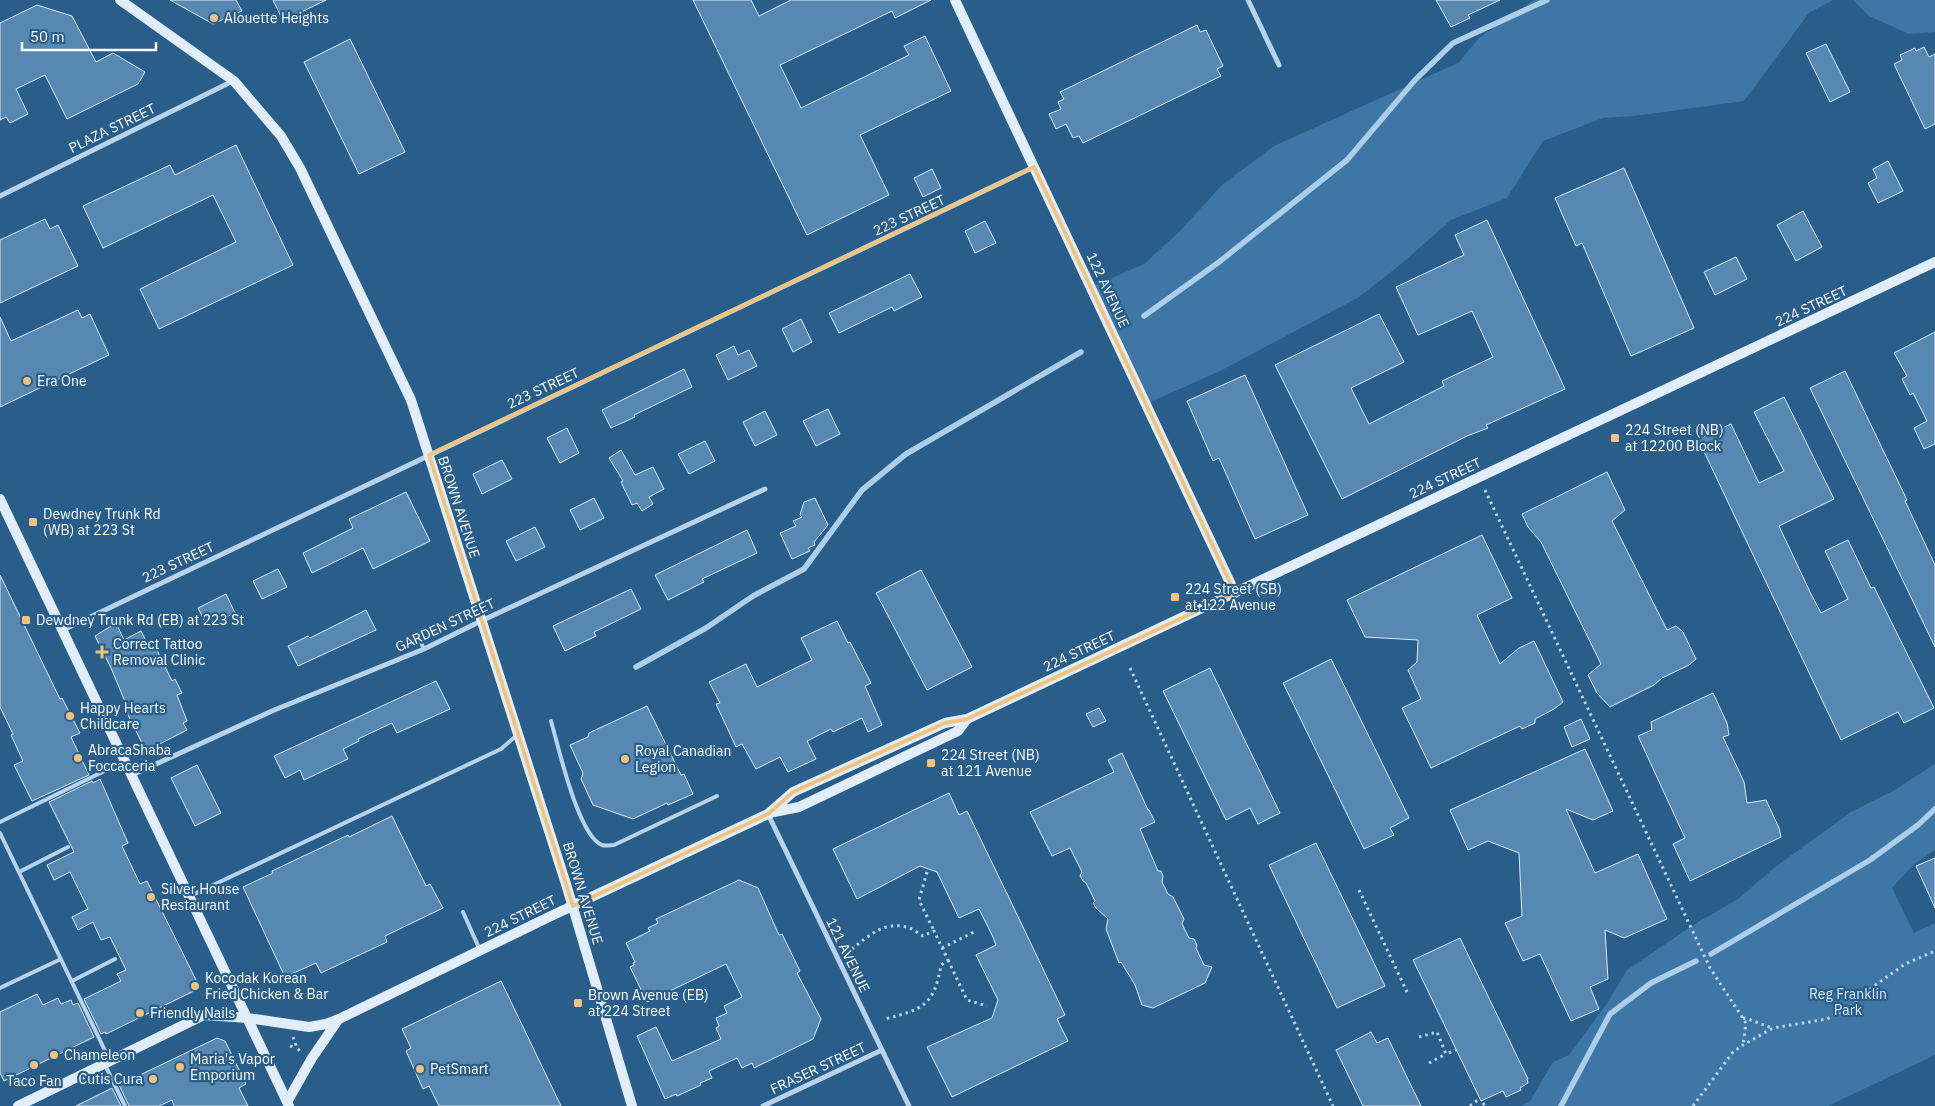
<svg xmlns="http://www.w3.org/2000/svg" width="1935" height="1106" font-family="'IBM Plex Sans',sans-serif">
  <rect width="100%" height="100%" fill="#295d8a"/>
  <!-- green -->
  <path fill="#3e77a6" d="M1534,0H1833L1809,13L1744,101L1634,116L1603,118L1543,141L1507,198L1451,220L1401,264L1359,297L1220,371L1146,404L1091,287L1144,264L1180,231L1223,184L1274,146L1458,63L1479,38Z
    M1853,0H1935V32L1909,34L1869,16Z
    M1935,764V850L1914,864L1892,888L1914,933L1935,923V1055L1828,1106H1521L1530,1101L1553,1062L1569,1055L1608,1002L1627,970L1698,922L1738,899L1774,868L1851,812L1893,791Z"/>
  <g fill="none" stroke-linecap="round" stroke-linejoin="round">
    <!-- stream -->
    <path stroke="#accee9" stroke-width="5.5" d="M1144,316L1219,262L1347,160L1415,80L1453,43L1547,0
      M636,667L706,628L753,596L804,569L862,490L906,454L1081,352
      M1711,954L1870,860L1918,825L1935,809
      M1561,1106L1610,1014L1651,983L1696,961"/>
  </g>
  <!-- building -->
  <path fill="#5688b2" stroke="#dbeaf7" d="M170,0H236L242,11L213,24Z
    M273,0H326L283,21Z
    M693,0H751L759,16L791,0H931L895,18L892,11L780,65L801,108L909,55L904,46L925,36L951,91L860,135L889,195L807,235Z
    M1436,0H1500L1468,15L1470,18L1451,27Z
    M37,5L72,16L96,62L113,53L145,72L138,84L67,119L45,75L16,89L28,114L10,123L6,117L0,120V23Z
    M1197,25L1200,32L1206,30L1223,66L1217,69L1221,76L1083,143L1079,136L1073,138L1066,124L1056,129L1049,114L1061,109L1058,102L1064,99L1060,92Z
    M350,39L405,152L359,174L304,62Z
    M1826,44L1850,92L1830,102L1806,53Z
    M1924,47L1929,57L1935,54V124L1925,129L1894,64L1902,60L1900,55L1915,48L1916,51Z
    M236,145L293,265L159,329L140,289L236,242L213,195L103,248L83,206L170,165L175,175Z
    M1888,161L1903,191L1878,203L1868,183L1877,178L1873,169Z
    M1624,168L1694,328L1631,356L1582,243L1576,246L1555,198Z
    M932,169L941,188L923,197L914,178Z
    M1803,211L1822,247L1796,261L1777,225Z
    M45,219L50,229L58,225L78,266L0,303V240Z
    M1487,220L1565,389L1486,425L1488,428L1467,436L1342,499L1275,365L1379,314L1404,362L1351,388L1369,424L1444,386L1442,381L1493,357L1472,311L1418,335L1396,287L1464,255L1455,235Z
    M985,221L996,243L975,253L965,231Z
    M1736,257L1747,279L1715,295L1704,272Z
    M910,274L922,297L894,311L892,307L839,333L829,313Z
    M78,310L82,318L90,314L109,355L0,407V317L11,341Z
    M801,319L812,342L793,352L782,329Z
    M1935,332V444L1924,449L1914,428L1927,421L1913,393L1910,395L1902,379L1907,376L1894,353Z
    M734,346L738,355L749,350L757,366L728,380L716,355Z
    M684,369L692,387L634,415L635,417L611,428L602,410Z
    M1845,371L1907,500L1905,501L1935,565V647L1810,388Z
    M1245,375L1308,515L1255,539L1219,458L1213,461L1187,401Z
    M1784,397L1834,499L1779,526L1811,594L1821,613L1848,599L1825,551L1848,540L1871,588L1874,587L1934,708L1904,723L1898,712L1841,740L1698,439L1731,424L1759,483L1784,471L1754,412Z
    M828,409L840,434L816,446L803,421Z
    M765,411L777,435L755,446L743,422Z
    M567,428L579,453L560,463L547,438Z
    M705,441L715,461L689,474L678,454Z
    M621,450L635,475L653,467L664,489L649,497L653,504L642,511L637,503L632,505L621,482L623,481L609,458Z
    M502,460L512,479L482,494L473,474Z
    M1607,472L1625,510L1612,521L1667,630L1676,626L1683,632L1696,659L1689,665L1662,678L1654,685L1610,707L1597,693L1588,675L1601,664L1541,542L1528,527L1522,514Z
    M406,492L430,541L373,569L363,548L312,573L303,553L353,528L349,519Z
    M594,498L604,518L580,530L570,510Z
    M815,498L828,525L814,542L815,545L808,548L810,551L792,559L780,533L796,526L793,521L802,517L800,515L804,502Z
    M535,527L545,547L516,561L506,541Z
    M747,530L757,553L702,579L704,582L668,600L655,575Z
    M1482,535L1512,598L1477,615L1500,664L1519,648L1534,641L1563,702L1554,709L1535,719V723L1522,729L1520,726L1431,768L1402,708L1421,699L1408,670L1417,662L1418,640L1365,637L1347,600Z
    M278,569L287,587L262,599L253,581Z
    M921,570L972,667L927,690L876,593Z
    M0,575L60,699L62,698L80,733L71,737L89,775L32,801L14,765L23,761L11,735L13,734L0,707Z
    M631,589L641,609L594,632L596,636L565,651L553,626Z
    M226,594L235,613L207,626L198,608Z
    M366,610L376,630L298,666L288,646L308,636L310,638Z
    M837,621L848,643L850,642L871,683L865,686L882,725L868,732L862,718L833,732L831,729L807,741L816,759L788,772L780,757L756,769L742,744L736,747L716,704L720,703L709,682L746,664L757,687L812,660L801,638Z
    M116,623L124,640L141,631L150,649L155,646L172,681L175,679L182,693L177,695L187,721L183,723L187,730L146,751L123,705L126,704L111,668L95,636Z
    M1331,659L1409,818L1390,828L1394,835L1364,849L1283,683Z
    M1210,668L1280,813L1258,824L1250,808L1226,820L1163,691Z
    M436,681L450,709L397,733L392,723L358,739L359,741L343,749L348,759L304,780L300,770L285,778L274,756Z
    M1713,693L1727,723L1729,735L1723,737L1744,782L1747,803L1766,800L1779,828L1781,837L1690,881L1673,844L1685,838L1638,736L1652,730L1651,722Z
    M647,706L681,775L684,774L693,794L668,805L667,803L633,819L593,805L581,779L583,773L570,745L588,737L589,733Z
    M1099,708L1106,721L1093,727L1086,714Z
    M1581,719L1590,739L1572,747L1564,727Z
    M1585,749L1613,811L1593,820L1566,809L1595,873L1638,854L1667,919L1624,938L1605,930L1608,979L1590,987L1599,1009L1571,1021L1540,954L1523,961L1505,923L1522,916L1519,853L1488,841L1468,850L1450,810Z
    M1122,753L1148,810H1149L1155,822L1140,829L1158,871H1161L1163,876L1162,882L1168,894L1173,897L1184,919L1182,924L1189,938L1194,939L1197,945L1196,948L1204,965L1212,967L1205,983L1153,1008L1142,1005L1135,985L1121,962L1119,963L1106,929L1108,919L1096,908L1093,903L1095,901L1086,883L1083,881L1080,876L1082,872L1070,848L1052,856L1030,812L1114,772L1108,760Z
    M197,765L221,813L195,826L171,778Z
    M100,779L128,843L122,846L140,884L147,881L200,988L106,1034L105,1032L101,1034L84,999L121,981L117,974L126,970L110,937L101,940L93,922L78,930L72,917L88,909L70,872L54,880L47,865L74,852L49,802L92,781L93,783Z
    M949,793L959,815L967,811L1012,904L1065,1015L1057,1019L1068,1041L952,1097L927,1047L992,1018L998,1000L976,955L996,945L992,935L979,909L959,918L937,872L920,866L857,899L833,849Z
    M392,816L426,886L430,884L443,908L385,936L387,942L321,973L316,963L285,977L243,887L273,873L272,871L348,835L349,837Z
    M1316,843L1385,986L1337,1008L1269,865Z
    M1935,858V908L1916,866Z
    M739,880L758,888L779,935L782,934L800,971L797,973L821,1019L813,1039L754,1068L752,1063L742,1068L737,1058L709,1071L712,1078L700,1083L701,1085L677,1096L676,1094L665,1099L637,1036L656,1027L672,1061L721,1039L716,1028L719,1026L716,1018L727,1013L724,1006L742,997L726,964L647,1002L630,967L634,965L633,963L635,962L626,943L650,931L648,928L658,923L656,919Z
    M1460,938L1528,1079H1527L1528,1083L1520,1088L1521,1090L1506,1097L1503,1091L1481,1101L1413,960Z
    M501,981L561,1106H439L429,1086L423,1089L406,1051L411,1048L402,1029Z
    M37,994L43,1005L58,998L61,1004L71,1000L73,1005L78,1003L94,1037L4,1081L0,1073V1012Z
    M1371,1032L1377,1043L1388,1038L1421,1106H1363L1336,1050Z
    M217,1038L225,1041L246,1084L239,1088L248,1106H174L172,1100L159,1106H129L119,1085Z
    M112,1088L121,1106H76Z"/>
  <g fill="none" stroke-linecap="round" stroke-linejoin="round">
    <!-- path -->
    <path stroke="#b7d2e9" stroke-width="3" stroke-dasharray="2.5 4" stroke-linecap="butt" d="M1485,490L1710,968L1746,1023L1743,1045
      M1130,668L1333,1106
      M927,872L919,900L934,931
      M1359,890L1407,992
      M942,948L974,932
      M852,949C867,937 884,921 906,927C912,928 918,933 923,936L934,931L948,960L941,965C934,1006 923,1009 885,1019
      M948,960L967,1000L987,1006
      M1743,1018L1748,1019L1772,1028
      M293,1037L297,1048L300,1051
      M1419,1037L1437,1032L1446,1054L1456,1050
      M290,1046L296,1048
      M1429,1063L1446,1054
      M1483,1103L1485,1106
      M1470,1106L1479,1099
      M1693,1106L1733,1052L1743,1045L1773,1028L1827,1019L1850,1007L1874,986L1905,964L1935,951"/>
    <!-- lane -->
    <path stroke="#b7d2e9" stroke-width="4" d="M417,634L424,649
      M551,721C558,745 578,836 602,845C605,846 611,845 614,845L717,796
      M0,822L123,762
      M0,833L110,1061
      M19,872L68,847
      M190,896L501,749L517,735
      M463,912L479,948
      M72,981L115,959
      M0,988L61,959
      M105,1065L125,1106"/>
    <!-- street -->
    <path stroke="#b7d2e9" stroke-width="5" d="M1248,0L1279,65
      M0,196L233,81
      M63,630L1034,167
      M132,775L272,711L424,649L481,621L765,489
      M768,814L909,1106
      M763,1106L882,1050"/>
    <!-- secondary -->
    <path stroke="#e1edf8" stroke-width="10" d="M120,0L234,81L281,136L300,168L411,400L566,884L632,1106
      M955,0L1235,593
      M0,499L289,1106
      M769,813L799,807L958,731L967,719
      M287,1102L312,1058L338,1020
      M18,1106L204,1015L248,1018L309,1027L326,1024L339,1019L551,916L768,814L793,792L945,723L967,719L1935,262"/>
  </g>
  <!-- marked area -->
  <path fill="none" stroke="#f0c47e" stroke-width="4" stroke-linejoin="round" d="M1034,167L1235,593L967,719L945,723L793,792L768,814L573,906L429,455Z"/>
  <!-- markers -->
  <g fill="#f0c47e" stroke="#295d8a" stroke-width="2">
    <circle cx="214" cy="18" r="5"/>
    <circle cx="27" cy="381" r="5"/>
    <rect x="1610" y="433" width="10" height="10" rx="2.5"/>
    <rect x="28" y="517" width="10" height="10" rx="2.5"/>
    <rect x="1170" y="592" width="10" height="10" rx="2.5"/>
    <rect x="21" y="615" width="10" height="10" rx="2.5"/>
    <path d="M99.5 644.5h5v5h5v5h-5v5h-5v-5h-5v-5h5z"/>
    <circle cx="70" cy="716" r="5"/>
    <circle cx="78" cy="758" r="5"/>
    <circle cx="625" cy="759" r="5"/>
    <rect x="926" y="758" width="10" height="10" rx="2.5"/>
    <circle cx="151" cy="897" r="5"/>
    <circle cx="195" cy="986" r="5"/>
    <rect x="573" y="998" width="10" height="10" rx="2.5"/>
    <circle cx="140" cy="1013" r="5"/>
    <circle cx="54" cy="1055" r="5"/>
    <circle cx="34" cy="1065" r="5"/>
    <circle cx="180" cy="1067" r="5"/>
    <circle cx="420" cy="1069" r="5"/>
    <circle cx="153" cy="1079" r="5"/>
  </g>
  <g text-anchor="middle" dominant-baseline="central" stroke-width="4.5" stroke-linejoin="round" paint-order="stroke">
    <!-- poi labels -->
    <g font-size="14" fill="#fff" stroke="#295d8a" text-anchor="start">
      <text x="224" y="18">Alouette Heights</text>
      <text x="37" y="381">Era One</text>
      <text x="1625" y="430">224 Street (NB)<tspan x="1625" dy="16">at 12200 Block</tspan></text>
      <text x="43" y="514">Dewdney Trunk Rd<tspan x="43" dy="16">(WB) at 223 St</tspan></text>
      <text x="1185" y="589">224 Street (SB)<tspan x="1185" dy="16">at 122 Avenue</tspan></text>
      <text x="36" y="620">Dewdney Trunk Rd (EB) at 223 St</text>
      <text x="113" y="644">Correct Tattoo<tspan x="113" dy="16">Removal Clinic</tspan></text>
      <text x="80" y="708">Happy Hearts<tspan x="80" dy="16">Childcare</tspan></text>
      <text x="88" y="750">AbracaShaba<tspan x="88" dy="16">Foccaceria</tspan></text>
      <text x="635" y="751">Royal Canadian<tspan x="635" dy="16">Legion</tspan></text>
      <text x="941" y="755">224 Street (NB)<tspan x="941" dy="16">at 121 Avenue</tspan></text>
      <text x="161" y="889">Silver House<tspan x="161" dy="16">Restaurant</tspan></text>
      <text x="205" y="978">Kocodak Korean<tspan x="205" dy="16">Fried Chicken &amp; Bar</tspan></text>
      <text x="588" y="995">Brown Avenue (EB)<tspan x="588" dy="16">at 224 Street</tspan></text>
      <text x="150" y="1013">Friendly Nails</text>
      <text x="64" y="1055">Chameleon</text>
      <text x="190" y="1059">Maria's Vapor<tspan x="190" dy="16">Emporium</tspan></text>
      <text x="430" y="1069">PetSmart</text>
      <text x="143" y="1079" text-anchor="end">Cutis Cura</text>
      <text x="34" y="1081" text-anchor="middle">Taco Fan</text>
    </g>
    <!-- street labels -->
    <g font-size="14" fill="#fff" stroke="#295d8a">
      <text transform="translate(112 128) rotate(-26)">PLAZA STREET</text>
      <text transform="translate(909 215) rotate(-25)">223 STREET</text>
      <text transform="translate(1108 290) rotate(65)">122 AVENUE</text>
      <text transform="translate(1811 306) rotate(-25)">224 STREET</text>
      <text transform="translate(543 388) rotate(-25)">223 STREET</text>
      <text transform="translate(1445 478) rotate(-25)">224 STREET</text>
      <text transform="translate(459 507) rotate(72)">BROWN AVENUE</text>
      <text transform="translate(178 562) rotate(-25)">223 STREET</text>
      <text transform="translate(445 625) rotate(-25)">GARDEN STREET</text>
      <text transform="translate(1079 651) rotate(-25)">224 STREET</text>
      <text transform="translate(583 893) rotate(73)">BROWN AVENUE</text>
      <text transform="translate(520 916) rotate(-26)">224 STREET</text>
      <text transform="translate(848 955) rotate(64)">121 AVENUE</text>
      <text transform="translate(818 1068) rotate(-25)">FRASER STREET</text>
    </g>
    <!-- park labels -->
    <g font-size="14" fill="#dbeaf7" stroke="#295d8a">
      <text x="1848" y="994">Reg Franklin<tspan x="1848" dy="16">Park</tspan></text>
    </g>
  </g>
  <!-- scale -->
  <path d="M22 42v8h134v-8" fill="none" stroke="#ffffff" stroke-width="2.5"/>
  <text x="30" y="42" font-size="15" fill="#ffffff" stroke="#295d8a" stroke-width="4" paint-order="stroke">50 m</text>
</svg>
